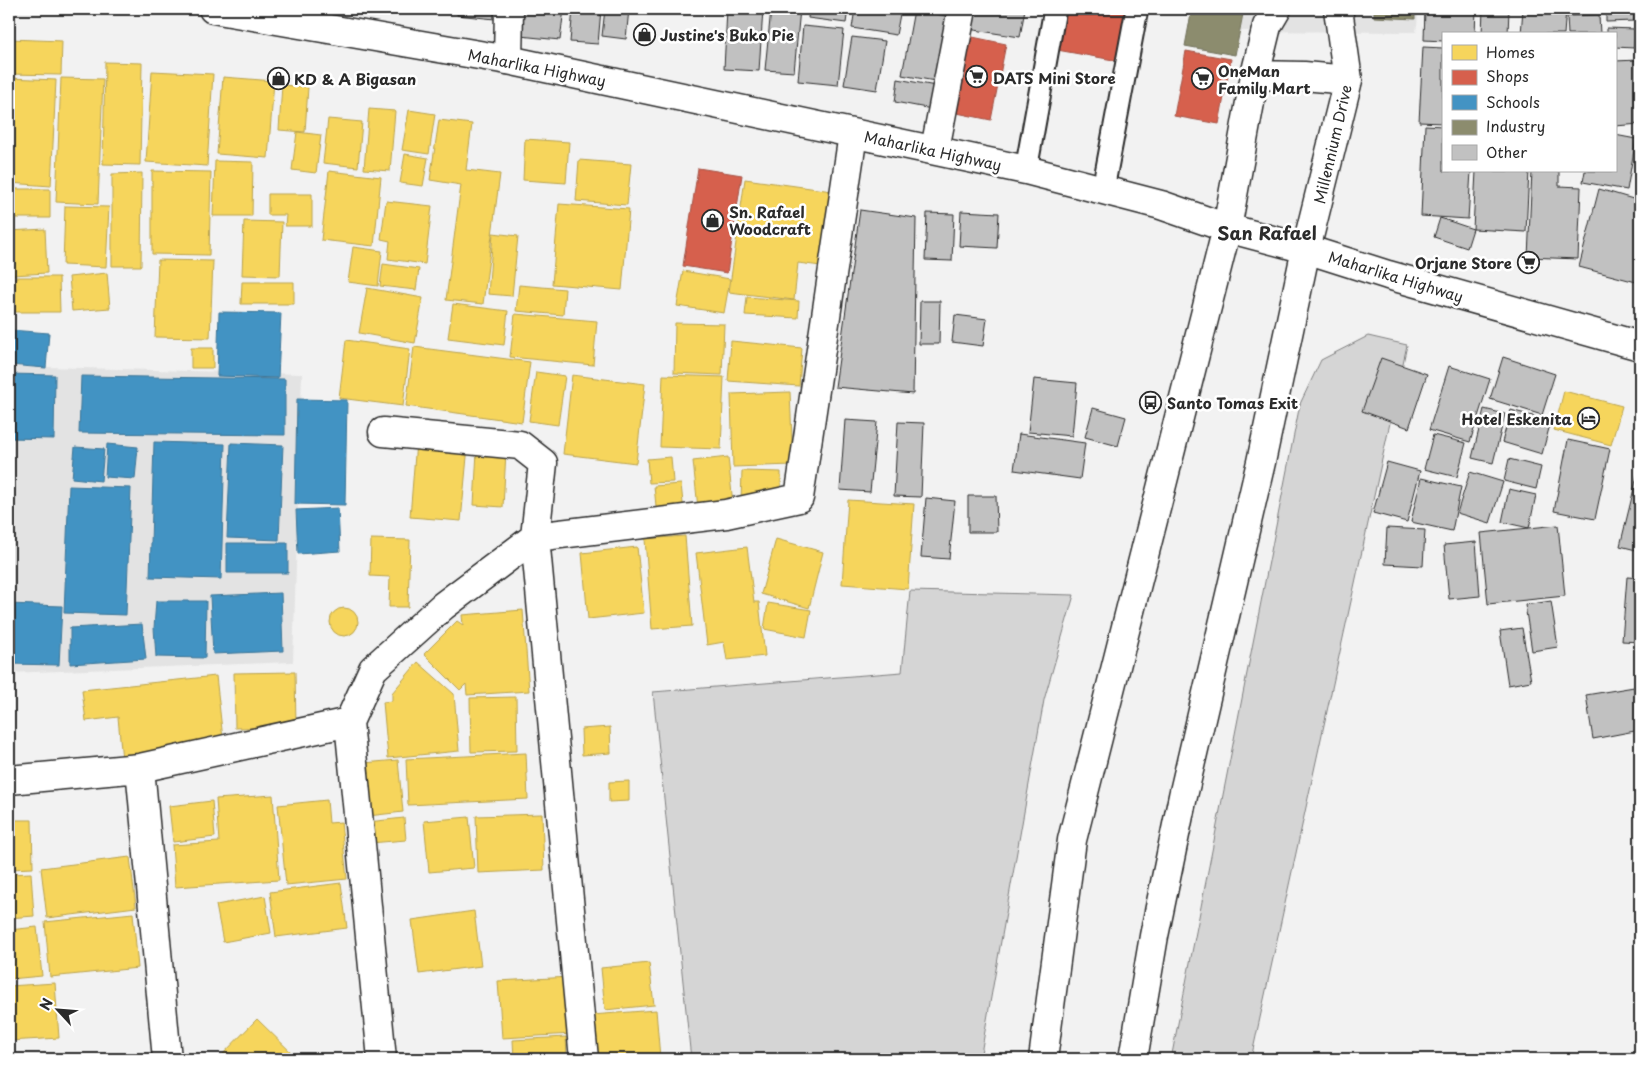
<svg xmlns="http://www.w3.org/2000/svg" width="1649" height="1068" font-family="'Playpen Sans',sans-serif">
  <rect width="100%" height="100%" fill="#f2f2f2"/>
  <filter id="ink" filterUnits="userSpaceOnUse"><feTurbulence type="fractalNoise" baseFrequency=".02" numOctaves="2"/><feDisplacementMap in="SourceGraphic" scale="10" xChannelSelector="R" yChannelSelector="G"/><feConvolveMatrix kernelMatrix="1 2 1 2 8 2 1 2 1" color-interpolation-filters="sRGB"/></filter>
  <g filter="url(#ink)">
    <!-- built -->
    <path fill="#e3e3e3" d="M1244,9H1419L1416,32L1240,31Z
      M9,366L302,374L293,662L9,673Z"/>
    <!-- green -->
    <path fill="#d5d5d5" stroke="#808080" d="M1368,336L1407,345L1251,1059H1171L1300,404L1321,360Z
      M910,591L1074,595L1044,700L980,1059H691L653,692L902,672Z"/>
    <!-- homes -->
    <path fill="#f6d55c" stroke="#b9a24d" d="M9,39L62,41L61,75L9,74Z
      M105,62L142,63L140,165L103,164Z
      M152,71L213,74L207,166L146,162Z
      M223,77L274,81L268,158L217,154Z
      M9,78L56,80L51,186L9,183Z
      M61,78L103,79L98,204L56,202Z
      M282,85L308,87L305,132L279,130Z
      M369,109L395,111L390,171L364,169Z
      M409,110L435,114L429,154L402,150Z
      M328,119L362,122L358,167L323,163Z
      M439,120L472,124L466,170L500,174L483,304L446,300L461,185L430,180Z
      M297,132L321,135L316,173L292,170Z
      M525,139L569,142L566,183L523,180Z
      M405,154L428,158L423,186L400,183Z
      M579,160L631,164L627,205L576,201Z
      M215,161L253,162L252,216H213Z
      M152,171L211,172L209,255L152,254Z
      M329,171L381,177L374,246L321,240Z
      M142,173L141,266H112V174Z
      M745,179L832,191L821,266L798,263L794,300L729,292Z
      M11,189H50V218H12Z
      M268,194H312V226H285L286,215H268Z
      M386,201L432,206L425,264L388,259L390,241L381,239Z
      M559,204L629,209L622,290L552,284Z
      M65,206L109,207L106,267L63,265Z
      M244,221L282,222L280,276L242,275Z
      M45,229L47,273L12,275L9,231Z
      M493,233L518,236L512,296L488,294Z
      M353,247L382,251L378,286L348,282Z
      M158,260L213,261L210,338L155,337Z
      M383,264L419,269L416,290L380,286Z
      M683,271L730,279L724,313L677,306Z
      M107,273L110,308L72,311L69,277Z
      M15,277H59L60,312H15Z
      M242,282H294V304H241Z
      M519,285L565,289L563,315L516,311Z
      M367,288L423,298L415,343L359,333Z
      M747,297L799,301L798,318L745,315Z
      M453,304L508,311L504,345L448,338Z
      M515,314L597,321L593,365L510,357Z
      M675,323L724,324L722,375L674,373Z
      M346,340L410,349L403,406L339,398Z
      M731,341L802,348L799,386L728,381Z
      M414,347L530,362L522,422L406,406Z
      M191,348H213V368H191Z
      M536,372L565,376L558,425L529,421Z
      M572,375L645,384L636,463L563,454Z
      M663,375L724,377L721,449L660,447Z
      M1564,391L1622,406L1611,445L1554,430Z
      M790,392L793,465L733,467L731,394Z
      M416,442L468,446L461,521L410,517Z
      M477,451L506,452L503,507L474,505Z
      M671,457L673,482L649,483L647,459Z
      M728,457L733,504L698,508L693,461Z
      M742,471L781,472V501H741Z
      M681,484L684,513L657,516L654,486Z
      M848,500L914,504L908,589L842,584Z
      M685,536L692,626L652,629L645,539Z
      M371,539L410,540L408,607H389L390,577L370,576Z
      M776,539L823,552L809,608L761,594Z
      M637,547L644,613L588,619L582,553Z
      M747,547L754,602H759L765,656L727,660L724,642L707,645L696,553Z
      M768,603L811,610L806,637L764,629Z
      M330 622a14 14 0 1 1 28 0a14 14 0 1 1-28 0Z
      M523,610L529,691L467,695L466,684L460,690L424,654L457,621L463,625L462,615Z
      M418,662L454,694L459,751L388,758L383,702L392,701V693Z
      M295,672L296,727L235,728L234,673Z
      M216,676L224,748L122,760L118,717L86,721L82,690Z
      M516,697L517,751L471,752L470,698Z
      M610,727L611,753L582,755L581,729Z
      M526,753L528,799L408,805L406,759Z
      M398,760L403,812L368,816L364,763Z
      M629,781V801L609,802V782Z
      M273,795L279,880L175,887L172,845L219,842L216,799Z
      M327,800L329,823L341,822L347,879L286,885L278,805Z
      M212,801L215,837L173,842L169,806Z
      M542,814L544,870L478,873L476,816Z
      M469,817L474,868L429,872L424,821Z
      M404,818L406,840L370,843L368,822Z
      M9,820H32L33,868L9,869Z
      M130,857L136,907L47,918L41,868Z
      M31,873L34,916L9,918V874Z
      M341,883L347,928L276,937L270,892Z
      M265,896L271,933L223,942L216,905Z
      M474,911L481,966L419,974L412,920Z
      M133,913L138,968L50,977L45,922Z
      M37,927L42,976L10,979L9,930Z
      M649,963L654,1005L605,1010L601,968Z
      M570,977L573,1034L502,1038L498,981Z
      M55,983L59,1038L9,1041V986Z
      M656,1010L660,1058L595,1059L592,1015Z
      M257,1019L298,1059H218Z
      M566,1037L567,1059H514L513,1040Z"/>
    <!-- shops -->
    <path fill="#d6604d" stroke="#a35043" d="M1065,9H1129L1119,61L1057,50Z
      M963,35L1006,44L991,120L947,111Z
      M1186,51L1231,59L1219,124L1174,116Z
      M698,168L742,175L727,273L683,266Z"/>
    <!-- schools -->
    <path fill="#4393c3" stroke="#3c7495" d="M219,312L281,313L278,378L217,376Z
      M10,330L49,333L46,368L9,365Z
      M9,374L55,375L54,439L9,438Z
      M81,376L285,379V435L79,433Z
      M297,399L347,400L345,505L295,504Z
      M154,442L225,444L221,579L150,577Z
      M231,443L283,445L279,540L227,538Z
      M107,444L138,447L135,479L105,477Z
      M75,447L104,449L101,481L72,478Z
      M69,486L131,488L126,615L64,613Z
      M338,508L340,551L298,554L296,510Z
      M227,543H288V573H227Z
      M281,593L283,651L213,654L210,596Z
      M156,601H206L205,658L156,657L154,628Z
      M9,604L62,606L59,665L9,664Z
      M142,624L146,659L70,664V628Z"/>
    <!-- industry -->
    <path fill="#8c8c6e" stroke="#6f6f5a" d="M1192,9H1244L1235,55L1185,46Z
      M1374,9H1415V19L1374,17Z"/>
    <!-- building -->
    <path fill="#c1c1c1" stroke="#2b2b2b" d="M458,9H506L504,20L457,15Z
      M513,9H564L560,40L510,35Z
      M573,9H601L598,44L570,42Z
      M605,9H629L626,39L602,36Z
      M727,9H763L759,71L724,69Z
      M771,9H800L794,72L765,70Z
      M809,9H848L846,23L808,18Z
      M855,9H901L896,35L852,28Z
      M971,9H1025L1020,37L968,29Z
      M1425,9H1476L1475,34H1443V41L1424,40Z
      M1483,9H1509L1508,34H1482Z
      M1523,9H1566L1564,34H1521Z
      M1606,9H1634V21L1606,22Z
      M914,10L957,18L946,83L902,75Z
      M1599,15L1600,34H1568L1567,16Z
      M803,26L844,30L838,85L798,81Z
      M1607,28L1635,29L1634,48L1615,47V34H1607Z
      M852,37L885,41L877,90L844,85Z
      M1423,47L1443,48V123L1419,122Z
      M1638,60L1640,124L1615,126V61Z
      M898,79L941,87L937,110L895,102Z
      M1425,125L1443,126V171H1471L1468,219L1421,216Z
      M1615,135L1636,139L1627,190L1583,182L1585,171H1615Z
      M1476,171H1529L1526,232L1473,229Z
      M1532,171H1559V186L1581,187L1578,259L1528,257Z
      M1599,189L1640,201V283L1579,267Z
      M860,210L916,218L913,394L835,387Z
      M961,211L999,213L997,248L959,246Z
      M927,213L954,214L952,261L925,260Z
      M1440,218L1473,229L1467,248L1434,237Z
      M920,301H940L939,344H919Z
      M955,315L987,319L983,346L952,342Z
      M1503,357L1555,374L1542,415L1490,399Z
      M1381,358L1427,374L1409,428L1362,411Z
      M1449,366L1490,379L1470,442L1429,430Z
      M1034,379L1077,383L1072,436L1028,432Z
      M1093,408L1126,417L1118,446L1085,437Z
      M1484,409L1505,414L1493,463L1472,458Z
      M1511,410L1551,421L1542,454L1502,442Z
      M845,420L877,422L870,492L840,490Z
      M898,422L924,423L921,497L894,496Z
      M1019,434L1085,443L1080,479L1014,470Z
      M1433,435L1466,443L1457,477L1424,469Z
      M1568,440L1610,449L1595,519L1554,511Z
      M1509,459L1541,467L1536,489L1504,481Z
      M1387,462L1420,471L1407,522L1373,513Z
      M1640,464V551L1620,546Z
      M1470,472L1503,482L1490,523L1457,513Z
      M1421,478L1461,487L1452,531L1411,522Z
      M1509,489L1536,495L1529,528L1502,522Z
      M968,496H996L997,532H968Z
      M926,498L955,501L949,559L921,557Z
      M1558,525L1565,596L1488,604L1481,533Z
      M1387,528L1425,530L1423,566L1385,564Z
      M1476,542L1480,596L1449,599L1444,545Z
      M1627,577L1640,578V642L1622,641Z
      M1551,601L1558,647L1532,651L1525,605Z
      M1522,628L1531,681L1508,685L1500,631Z
      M1634,687L1640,730L1593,739L1586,695Z"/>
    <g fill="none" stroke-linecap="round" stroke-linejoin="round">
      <defs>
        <path id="lane" d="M1026,170L1055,9
          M1103,189L1137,9"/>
        <path id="street" d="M508,60L509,9
          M1255,75L1304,76L1348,80
          M935,149L962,9
          M1227,228L1255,75L1267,26L1277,9
          M1306,249L1348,80L1338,9
          M383,432L520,445L543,463L535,537L584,1059
          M140,768L167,1059
          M9,780L140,768L349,722
          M382,1059L349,722L373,669L443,606L535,537L726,514L799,498L853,134"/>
        <path id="highway" d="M213,9L508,60L1026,170L1161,205L1227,228L1306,249L1388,275L1640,346
          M1043,1059L1072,840L1227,228
          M1133,1059L1154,936L1183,796L1261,462L1306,249"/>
      </defs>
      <!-- lane casing -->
      <use href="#lane" stroke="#2b2b2b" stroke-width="25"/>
      <!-- street casing -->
      <use href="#street" stroke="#2b2b2b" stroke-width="31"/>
      <!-- highway casing -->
      <use href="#highway" stroke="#2b2b2b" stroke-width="31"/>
      <!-- lane -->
      <use href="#lane" stroke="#fff" stroke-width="21"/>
      <!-- street -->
      <use href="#street" stroke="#fff" stroke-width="28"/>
      <!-- highway -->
      <use href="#highway" stroke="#fff" stroke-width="28"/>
    </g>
  </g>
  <!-- icons -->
  <defs>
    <symbol id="shop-ring" viewBox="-11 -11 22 22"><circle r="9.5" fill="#fff" stroke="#2b2b2b" stroke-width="1.5"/><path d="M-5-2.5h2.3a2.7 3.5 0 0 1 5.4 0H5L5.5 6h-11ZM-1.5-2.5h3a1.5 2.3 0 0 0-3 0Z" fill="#2b2b2b"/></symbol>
    <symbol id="supermarket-ring" viewBox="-11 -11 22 22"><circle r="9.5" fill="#fff" stroke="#2b2b2b" stroke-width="1.5"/><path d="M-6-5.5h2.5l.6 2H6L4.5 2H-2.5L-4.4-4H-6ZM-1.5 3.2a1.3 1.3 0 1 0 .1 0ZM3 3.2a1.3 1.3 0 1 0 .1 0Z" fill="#2b2b2b"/></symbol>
    <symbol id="bus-ring" viewBox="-11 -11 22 22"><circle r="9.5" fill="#fff" stroke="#2b2b2b" stroke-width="1.5"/><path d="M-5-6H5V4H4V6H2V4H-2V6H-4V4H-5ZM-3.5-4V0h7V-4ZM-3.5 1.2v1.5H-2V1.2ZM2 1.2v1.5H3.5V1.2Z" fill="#2b2b2b"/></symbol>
    <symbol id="hotel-ring" viewBox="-11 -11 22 22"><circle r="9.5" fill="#fff" stroke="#2b2b2b" stroke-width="1.5"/><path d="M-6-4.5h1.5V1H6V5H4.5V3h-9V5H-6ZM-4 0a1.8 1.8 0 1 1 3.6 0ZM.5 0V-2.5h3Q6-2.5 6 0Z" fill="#2b2b2b"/></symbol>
  </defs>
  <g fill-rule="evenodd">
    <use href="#shop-ring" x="632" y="22" width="25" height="25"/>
    <use href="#supermarket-ring" x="964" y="64" width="25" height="25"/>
    <use href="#shop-ring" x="266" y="66" width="25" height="25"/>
    <use href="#supermarket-ring" x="1190" y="66" width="25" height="25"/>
    <use href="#shop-ring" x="700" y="208" width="25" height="25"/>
    <use href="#supermarket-ring" x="1516" y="250" width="25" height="25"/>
    <use href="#bus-ring" x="1138" y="390" width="25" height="25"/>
    <use href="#hotel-ring" x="1576" y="406" width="25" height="25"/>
  </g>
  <g text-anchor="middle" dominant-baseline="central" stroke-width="5" stroke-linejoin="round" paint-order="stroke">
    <!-- poi labels -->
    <g font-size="15" font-weight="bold" fill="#2b2b2b" stroke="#fff" text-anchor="start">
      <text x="660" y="34">Justine's Buko Pie</text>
      <text x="1218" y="70">OneMan<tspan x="1218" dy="17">Family Mart</tspan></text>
      <text x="993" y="77">DATS Mini Store</text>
      <text x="294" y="78">KD &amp; A Bigasan</text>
      <text x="729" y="211">Sn. Rafael<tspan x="729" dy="17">Woodcraft</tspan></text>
      <text x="1512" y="262" text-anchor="end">Orjane Store</text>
      <text x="1167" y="402">Santo Tomas Exit</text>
      <text x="1572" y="418" text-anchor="end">Hotel Eskenita</text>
    </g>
    <!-- street labels -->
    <g font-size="15" fill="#2b2b2b" stroke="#fff">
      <text transform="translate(537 67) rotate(11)">Maharlika Highway</text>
      <text transform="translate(1332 144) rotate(-77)">Millennium Drive</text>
      <text transform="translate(933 150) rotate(12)">Maharlika Highway</text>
      <text transform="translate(1396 276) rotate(17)">Maharlika Highway</text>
    </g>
    <!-- quarter labels -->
    <g font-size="18" font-weight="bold" fill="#2b2b2b" stroke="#fff">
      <text x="1267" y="232">San Rafael</text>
    </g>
  </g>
  <!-- margin -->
  <rect width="1649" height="1068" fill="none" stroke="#fff" stroke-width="30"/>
  <rect x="15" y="15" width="1619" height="1038" fill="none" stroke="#2b2b2b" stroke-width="2" filter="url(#ink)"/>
  <!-- legend -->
  <rect x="1442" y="32" width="175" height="140" fill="#ffffff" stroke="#aaaaaa"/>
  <rect x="1452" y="45" width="25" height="15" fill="#f6d55c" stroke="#aaaaaa"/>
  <text x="1486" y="58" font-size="15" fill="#2b2b2b">Homes</text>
  <rect x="1452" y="70" width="25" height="15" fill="#d6604d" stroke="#aaaaaa"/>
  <text x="1486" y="82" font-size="15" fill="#2b2b2b">Shops</text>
  <rect x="1452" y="95" width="25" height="15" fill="#4393c3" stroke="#aaaaaa"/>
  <text x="1486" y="108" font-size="15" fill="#2b2b2b">Schools</text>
  <rect x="1452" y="120" width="25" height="15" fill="#8c8c6e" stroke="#aaaaaa"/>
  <text x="1486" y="132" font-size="15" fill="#2b2b2b">Industry</text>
  <rect x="1452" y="145" width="25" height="15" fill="#c1c1c1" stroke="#aaaaaa"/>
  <text x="1486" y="158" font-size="15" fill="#2b2b2b">Other</text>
  <!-- north arrow -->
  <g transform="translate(58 1010) rotate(296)" stroke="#ffffff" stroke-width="4" paint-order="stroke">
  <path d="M0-4L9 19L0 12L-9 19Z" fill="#2b2b2b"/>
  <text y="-8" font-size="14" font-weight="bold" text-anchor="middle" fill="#2b2b2b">N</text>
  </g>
</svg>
